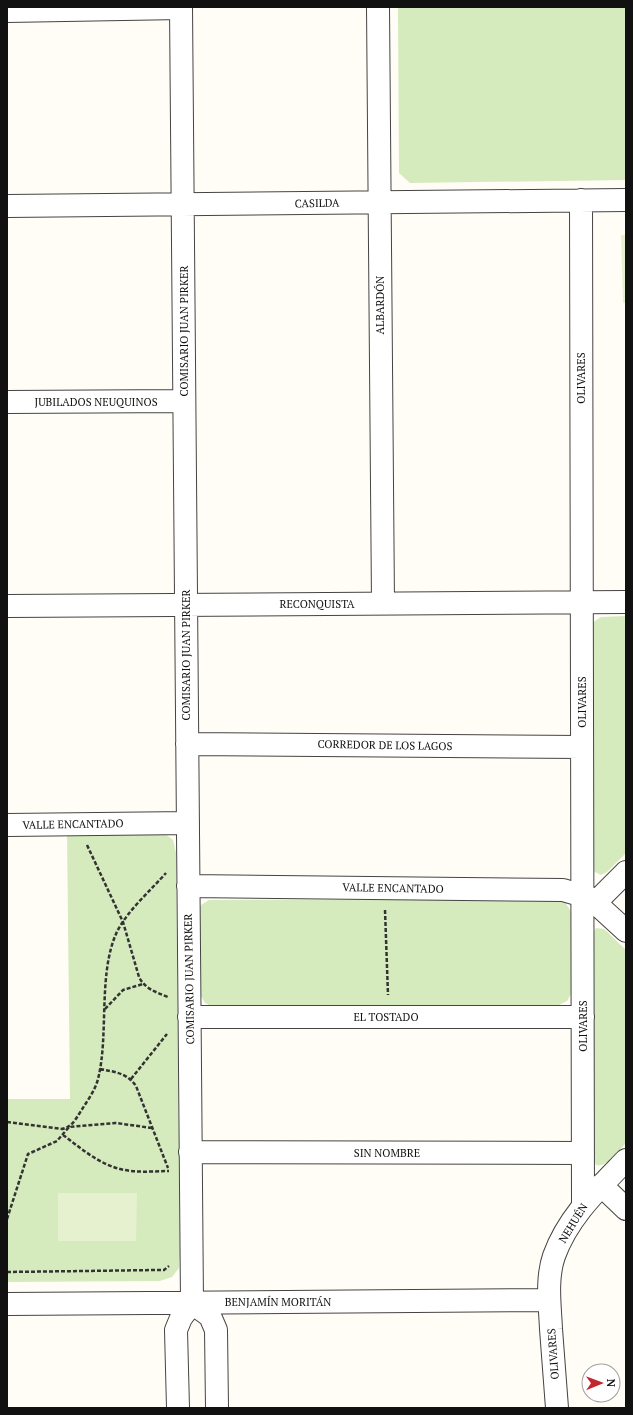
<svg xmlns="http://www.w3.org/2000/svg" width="633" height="1415" font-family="'PT Serif',serif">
  <rect width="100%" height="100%" fill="#fffdf5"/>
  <!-- green -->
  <path fill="#d5ebbd" d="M398,7H626V180L410,183L399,173Z
    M626,616V853L607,872L601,875L595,872L593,869L592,623L601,617Z
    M163,832L173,840L176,853L180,1255L179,1268L172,1277L160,1281L7,1282V1099H70L67,833Z
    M556,899L565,902L570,910L571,915V994L567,1001L559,1005L213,1007L205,1003L200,994L199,910L201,905L209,900Z
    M596,928L604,929L626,950V1143C619,1150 607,1168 596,1165L594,1160L592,935Z"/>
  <!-- pitch -->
  <path fill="#e6f2cf" d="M621,235H626V303H623Z
    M58,1193H137L136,1241H58Z"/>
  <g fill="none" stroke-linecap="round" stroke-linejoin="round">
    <defs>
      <path id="minor" d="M181,7L192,1303
        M378,7L383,603
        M7,11L181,8
        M581,200L583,1205
        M7,206L626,200
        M7,402L184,401
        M7,606L626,602
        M187,744L582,747
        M7,825L188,823
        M188,886L563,890L590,898L626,931
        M596,902L626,872
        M189,1017H583
        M190,1152L583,1153
        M601,1185L626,1209
        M192,1303L210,1316L216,1330L217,1408
        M7,1304L549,1300
        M178,1408L176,1330L181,1318L192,1303
        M557,1408C555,1382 553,1355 551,1329C550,1306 546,1279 554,1256C568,1217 598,1189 626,1160"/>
    </defs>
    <!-- minor casing -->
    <use href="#minor" stroke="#444" stroke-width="24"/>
    <!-- path -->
    <path stroke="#333" stroke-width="2.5" stroke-dasharray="4 2" stroke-linecap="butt" d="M87,845L123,922L139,977C145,989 156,992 168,997
      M385,910L388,995
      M105,1009L123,990L143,984
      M100,1069C115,1072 127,1073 136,1086L168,1168
      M131,1079L167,1034
      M7,1122L62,1129C72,1127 75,1120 81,1111C87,1101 95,1091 98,1079C109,1036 98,975 116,934C125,913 151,890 166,873
      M63,1135C82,1149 101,1166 125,1170C140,1173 155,1171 169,1171
      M7,1219L28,1154L57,1141L69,1127L116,1123L152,1128
      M7,1272L158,1270H164L169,1266"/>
    <!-- minor -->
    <use href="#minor" stroke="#fff" stroke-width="22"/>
  </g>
  <g text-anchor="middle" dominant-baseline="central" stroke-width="4" stroke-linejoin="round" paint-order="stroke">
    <!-- street labels -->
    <g font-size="11" fill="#111" stroke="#fff">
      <text transform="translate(317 203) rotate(-1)">CASILDA</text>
      <text transform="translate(380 305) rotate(-90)">ALBARDÓN</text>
      <text transform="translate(184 331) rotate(-90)">COMISARIO JUAN PIRKER</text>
      <text transform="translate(581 378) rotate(-90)">OLIVARES</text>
      <text x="96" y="402">JUBILADOS NEUQUINOS</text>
      <text x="317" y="604">RECONQUISTA</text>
      <text transform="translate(186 655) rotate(-90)">COMISARIO JUAN PIRKER</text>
      <text transform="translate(582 702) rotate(-90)">OLIVARES</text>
      <text transform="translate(385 745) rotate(1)">CORREDOR DE LOS LAGOS</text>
      <text transform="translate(73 824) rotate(-1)">VALLE ENCANTADO</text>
      <text transform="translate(393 888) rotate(1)">VALLE ENCANTADO</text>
      <text transform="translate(189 979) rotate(-91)">COMISARIO JUAN PIRKER</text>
      <text x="386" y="1017">EL TOSTADO</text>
      <text transform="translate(583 1026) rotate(-90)">OLIVARES</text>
      <text x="387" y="1153">SIN NOMBRE</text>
      <text transform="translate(573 1223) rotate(-58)">NEHUÉN</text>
      <text x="278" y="1302">BENJAMÍN MORITÁN</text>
      <text transform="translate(553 1354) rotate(-94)">OLIVARES</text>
    </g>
  </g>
  <!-- border -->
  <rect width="633" height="1415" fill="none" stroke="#111111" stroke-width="16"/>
  <!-- north arrow -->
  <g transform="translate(601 1383) rotate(89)"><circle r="19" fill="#ffffff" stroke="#a0a0a0"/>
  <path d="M0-3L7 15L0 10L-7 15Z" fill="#c4262e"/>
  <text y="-6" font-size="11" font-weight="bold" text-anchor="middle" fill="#111111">N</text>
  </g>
</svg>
